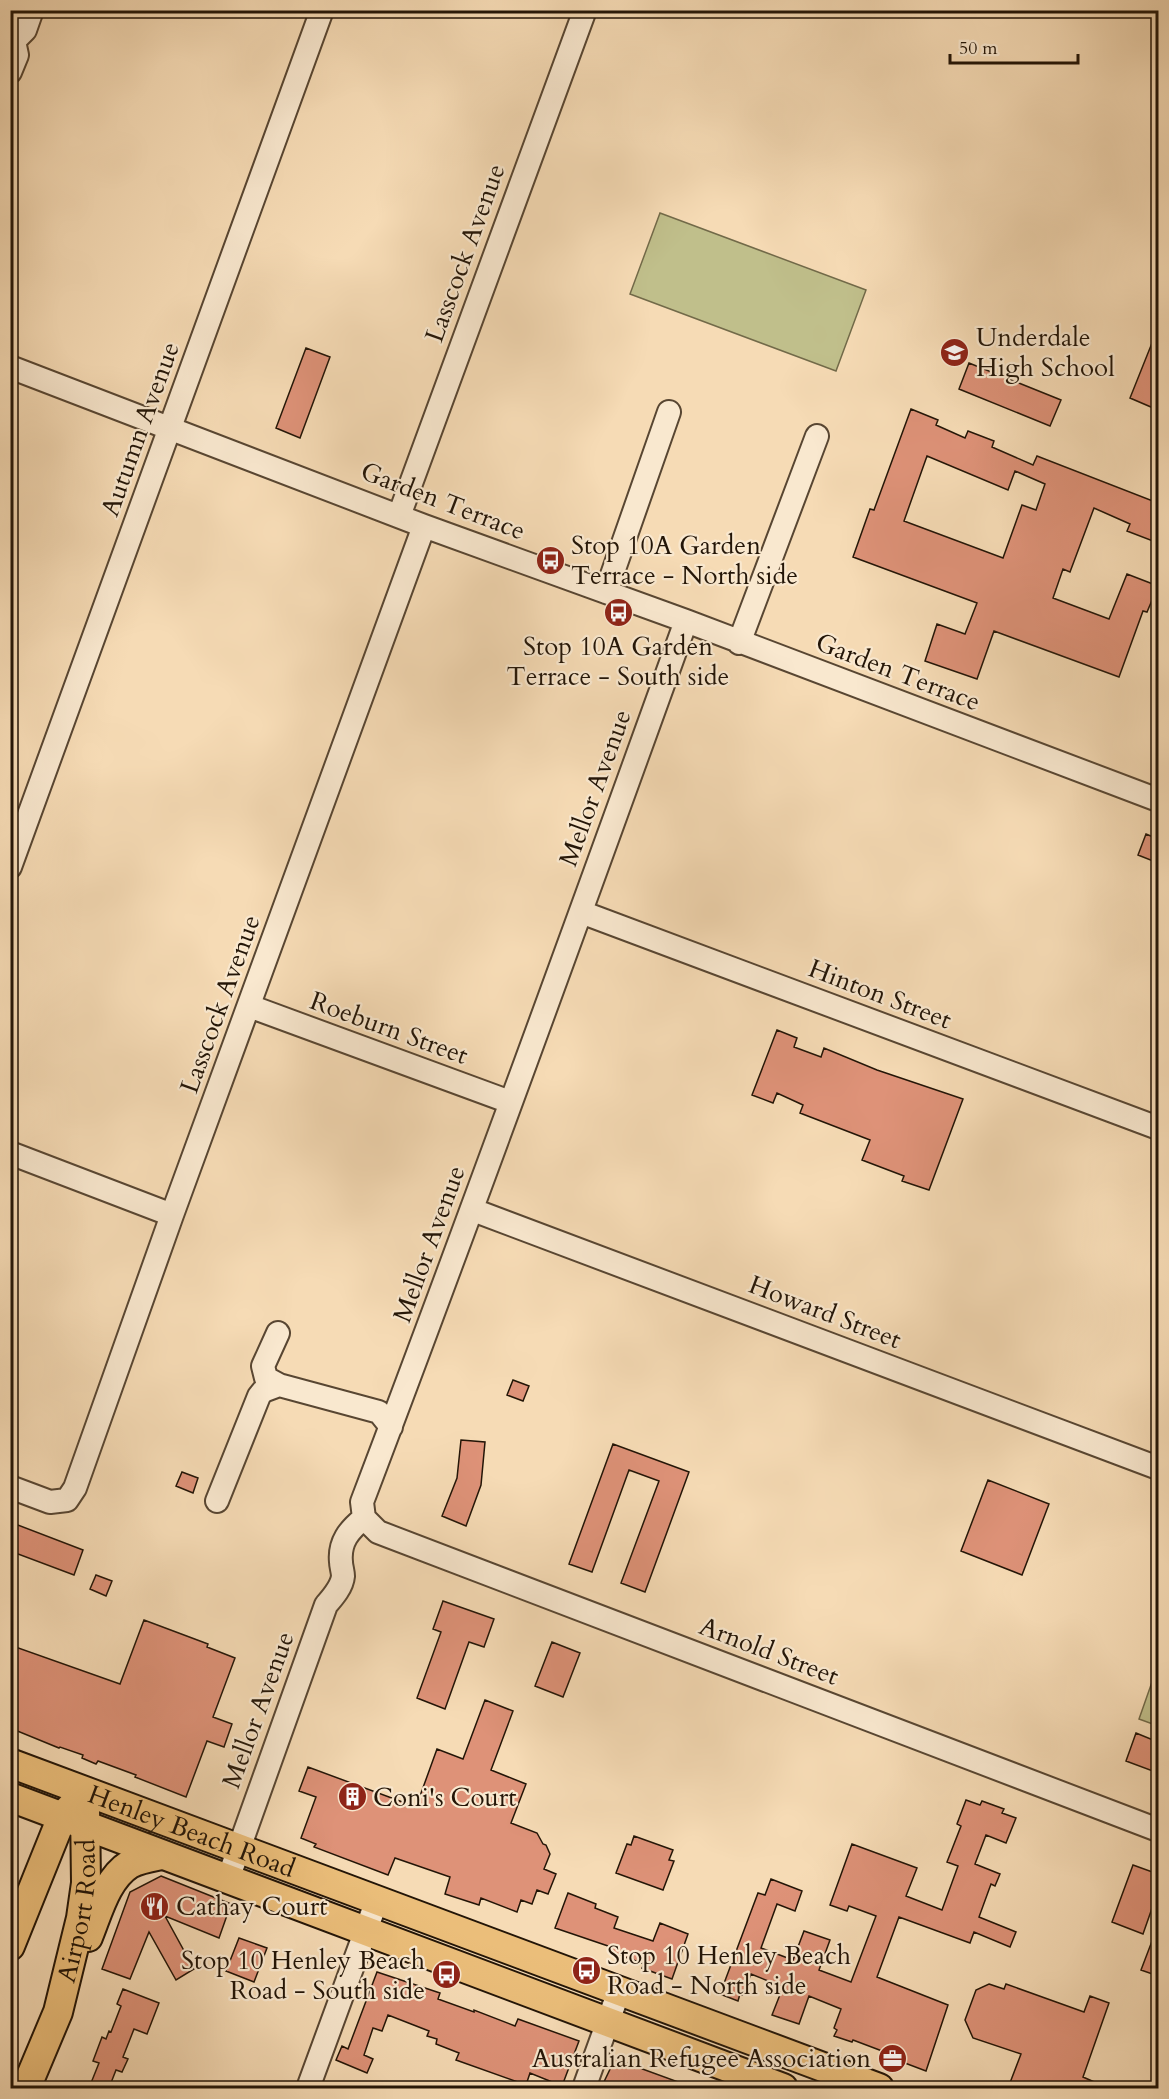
<svg xmlns="http://www.w3.org/2000/svg" width="1169" height="2099" font-family="Cardo,serif">
  <rect width="100%" height="100%" fill="#f6dbb5"/>
  <filter id="stains"><feTurbulence type="fractalNoise" baseFrequency=".00333" numOctaves="4"/><feColorMatrix values="0 0 0 0 .2 0 0 0 0 .09 0 0 0 0 .02 0 0 0 .5 -.17"/></filter>
  <radialGradient id="worn" r=".72"><stop offset=".6" stop-color="#630" stop-opacity="0"/><stop offset="1" stop-color="#630" stop-opacity=".3"/></radialGradient>
  <!-- green -->
  <path fill="#c0bf8b" stroke="#726a49" stroke-width="1.5" d="M660,213L866,290L836,371L630,294Z
    M1158,1665V1726L1139,1719Z"/>
  <!-- building -->
  <path fill="#de9278" stroke="#231507" stroke-width="1.5" fill-rule="evenodd" d="M1158,328V410L1130,398Z
    M306,348L330,357L300,438L276,428Z
    M969,363L1061,400L1050,426L959,389Z
    M911,409L938,420L936,425L965,438L968,431L994,441L992,447L1033,465L1037,456L1158,503V543L1127,531L1130,524L1094,508L1070,572L1063,569L1053,598L1109,619L1127,574L1158,586L1147,612L1143,611L1119,677L994,631L977,679L925,661L937,624L965,634L977,603L853,557L870,509L874,510ZM927,456L1008,490L1015,471L1045,484L1036,510L1022,505L1003,558L904,521Z
    M1146,834L1158,839V863L1138,855Z
    M777,1030L797,1038L794,1047L821,1057L824,1048L877,1070L963,1099L929,1190L902,1181L904,1176L862,1160L870,1140L800,1113L803,1105L777,1093L773,1103L752,1095Z
    M513,1380L529,1386L523,1401L507,1395Z
    M461,1440L485,1442L481,1485L466,1526L442,1516L457,1478Z
    M613,1444L689,1472L645,1592L621,1583L659,1481L629,1470L592,1572L569,1564Z
    M182,1472L198,1478L193,1493L176,1486Z
    M988,1480L1049,1504L1022,1575L961,1551Z
    M10,1522L83,1550L74,1575L10,1551Z
    M96,1575L112,1581L106,1596L90,1589Z
    M443,1601L494,1619L484,1647L469,1642L445,1709L417,1698L441,1632L433,1629Z
    M144,1620L208,1644L207,1647L235,1658L213,1717L232,1724L224,1747L207,1741L186,1797L135,1777L136,1775L98,1761L96,1764L82,1758L83,1755L60,1747L59,1748L10,1728V1645L120,1684Z
    M552,1642L580,1653L563,1697L535,1686Z
    M485,1700L513,1711L491,1770L526,1784L511,1823L537,1833L543,1844L546,1845L550,1854L544,1869L556,1874L548,1894L537,1890L532,1904L521,1900L517,1912L481,1898L479,1905L445,1894L450,1877L395,1858L388,1875L314,1847L316,1844L301,1838L316,1797L299,1791L308,1767L416,1807L437,1749L463,1759Z
    M1136,1733L1158,1742V1773L1126,1761Z
    M966,1800L980,1805L982,1801L1004,1809L1002,1813L1016,1818L1006,1843L986,1835L975,1864L1000,1874L995,1886L991,1884L979,1917L1016,1932L1010,1947L974,1932L970,1943L899,1917L877,1977L948,2005L926,2071L889,2057L890,2054L853,2040L852,2042L834,2036L837,2030L834,2028L841,2009L809,1996L799,2024L772,2015L783,1987L751,1974L743,1995L740,1994L738,2001L720,1994L758,1893L765,1895L771,1879L802,1891L795,1911L777,1904L761,1948L793,1960L804,1931L830,1940L819,1970L851,1982L876,1916L849,1906L847,1911L830,1905L852,1844L917,1868L906,1896L942,1910L958,1866L947,1862L961,1826L957,1824Z
    M634,1836L673,1850L669,1860L674,1861L663,1890L616,1873L627,1844L631,1845Z
    M1133,1865L1158,1874V1891L1143,1934L1112,1922Z
    M161,1876L231,1904L219,1938L165,1916L194,1969L176,1980L149,1932L130,1979L102,1969L130,1892Z
    M568,1893L596,1904L595,1908L618,1917L614,1928L653,1941L660,1923L688,1934L672,1979L642,1968L644,1964L609,1951L611,1947L555,1928Z
    M1157,1928H1158V1976L1141,1970Z
    M239,1938L267,1948L254,1982L226,1971Z
    M377,1972L440,1993L438,1999L474,2012V2010L515,2026L518,2019L579,2041L562,2086L530,2073L526,2085L456,2060L459,2053L436,2044L437,2039L427,2036L429,2031L388,2015L382,2031L373,2028L364,2055L373,2059L367,2073L336,2060L342,2046L348,2049Z
    M989,1984L1004,1989L1006,1984L1084,2012L1090,1996L1109,2003L1083,2077L1108,2088H1008L1021,2054L973,2038L965,2020L976,1990Z
    M123,1989L159,2003L147,2034L134,2029L123,2057L128,2059L122,2072L116,2070L109,2088H89L99,2063L93,2061L102,2037L106,2039L109,2031L111,2032L121,2006L117,2004Z
    M615,2059L692,2087L691,2088H601Z"/>
  <g fill="none" stroke-linecap="round" stroke-linejoin="round">
    <defs>
      <path id="minor" d="M10,72L17,55L14,41L25,30L32,10
        M10,367L424,526L686,621L1158,800
        M399,516L585,10
        M606,592L669,412
        M739,643L817,436
        M10,867L322,10
        M581,912L1158,1128
        M249,1006L510,1102
        M10,1153L172,1215
        M473,1210L1158,1468
        M278,1333L263,1366L266,1378L279,1385
        M10,1487L50,1502L67,1500L75,1488L172,1215L424,526
        M217,1501L259,1396L263,1391L279,1385L379,1412L391,1427
        M364,1518L378,1532L1158,1830
        M228,1879L326,1605C333,1597 342,1587 343,1576C343,1572 341,1566 341,1562C339,1542 349,1530 364,1518L362,1502C473,1210 580,915 686,621
        M308,2088L377,1900
        M584,2088L619,1991"/>
      <g id="major">
        <path id="s1" d="M10,1763L879,2088"/>
        <path d="M10,1797L783,2088"/>
        <path d="M88,1937C98,1913 106,1879 130,1864C139,1859 152,1857 162,1855"/>
        <path d="M10,1946L62,1817L74,1804"/>
        <path id="s2" d="M26,2088L58,2012L81,1918L86,1883L85,1808"/>
      </g>
    </defs>
    <!-- minor casing -->
    <use href="#minor" stroke="#584632" stroke-width="26"/>
    <!-- major casing -->
    <use href="#major" stroke="#231507" stroke-width="32"/>
    <!-- minor -->
    <use href="#minor" stroke="#f9e8cf" stroke-width="22"/>
    <!-- major -->
    <use href="#major" stroke="#ebbe7a" stroke-width="28"/>
  </g>
  <!-- icons -->
  <defs>
    <symbol id="school-disc" viewBox="-11 -11 22 22"><circle r="9.5" fill="#8f2418" stroke="#f9e8cf"/><path d="M0-5L7-2L0 1L-7-2ZM-4 1L0 2.5L4 1V4Q0 6-4 4Z" fill="#fff"/></symbol>
    <symbol id="bus-disc" viewBox="-11 -11 22 22"><circle r="9.5" fill="#8f2418" stroke="#f9e8cf"/><path d="M-5-6H5V4H4V6H2V4H-2V6H-4V4H-5ZM-3.5-4V0h7V-4ZM-3.5 1.2v1.5H-2V1.2ZM2 1.2v1.5H3.5V1.2Z" fill="#fff"/></symbol>
    <symbol id="building-disc" viewBox="-11 -11 22 22"><circle r="9.5" fill="#8f2418" stroke="#f9e8cf"/><path d="M-4-6H4V6H1V3H-1V6H-4ZM-2.5-4.3h1.7v1.8h-1.7ZM.8-4.3h1.7v1.8H.8ZM-2.5-1h1.7V.8h-1.7ZM.8-1h1.7V.8H.8Z" fill="#fff"/></symbol>
    <symbol id="restaurant-disc" viewBox="-11 -11 22 22"><circle r="9.5" fill="#8f2418" stroke="#f9e8cf"/><path d="M-5-6h1v4h1v-4h1v4h1v-4h1v5L-1.5 .5V6h-2V.5L-5-1ZM5-6V6H3V1.5H1.5Q1.5-4 5-6Z" fill="#fff"/></symbol>
    <symbol id="office-disc" viewBox="-11 -11 22 22"><circle r="9.5" fill="#8f2418" stroke="#f9e8cf"/><path d="M-6-3h4V-5.5h4V-3h4V5H-6ZM-1-4.5V-3h2v-1.5ZM-6 0V1H6V0Z" fill="#fff"/></symbol>
  </defs>
  <g fill-rule="evenodd">
    <use href="#school-disc" x="938" y="336" width="33" height="33"/>
    <use href="#bus-disc" x="534" y="544" width="33" height="33"/>
    <use href="#bus-disc" x="602" y="596" width="33" height="33"/>
    <use href="#building-disc" x="336" y="1780" width="33" height="33"/>
    <use href="#restaurant-disc" x="138" y="1890" width="33" height="33"/>
    <use href="#bus-disc" x="570" y="1954" width="33" height="33"/>
    <use href="#bus-disc" x="430" y="1958" width="33" height="33"/>
    <use href="#office-disc" x="876" y="2042" width="33" height="33"/>
  </g>
  <g text-anchor="middle" dominant-baseline="central" stroke-width="4.5" stroke-linejoin="round" paint-order="stroke">
    <!-- street labels -->
    <g font-size="26" fill="#231507" stroke="#f9e8cf">
      <text transform="translate(465 253) rotate(-70)">Lasscock Avenue</text>
      <text transform="translate(140 429) rotate(-70)">Autumn Avenue</text>
      <text transform="translate(443 501) rotate(21)">Garden Terrace</text>
      <text transform="translate(898 672) rotate(21)">Garden Terrace</text>
      <text transform="translate(595 788) rotate(-70)">Mellor Avenue</text>
      <text transform="translate(880 994) rotate(21)">Hinton Street</text>
      <text transform="translate(220 1004) rotate(-70)">Lasscock Avenue</text>
      <text transform="translate(389 1028) rotate(20)">Roeburn Street</text>
      <text transform="translate(429 1244) rotate(-70)">Mellor Avenue</text>
      <text transform="translate(825 1312) rotate(21)">Howard Street</text>
      <text transform="translate(769 1651) rotate(21)">Arnold Street</text>
      <text transform="translate(258 1710) rotate(-70)">Mellor Avenue</text>
      <text stroke="none"><textPath href="#s1" startOffset="194">Henley Beach Road</textPath></text>
      <text stroke="none"><textPath href="#s2" startOffset="186">Airport Road</textPath></text>
    </g>
    <!-- poi labels -->
    <g font-size="26" fill="#231507" stroke="#f9e8cf" text-anchor="start">
      <text x="976" y="337">Underdale<tspan x="976" dy="30">High School</tspan></text>
      <text x="571" y="545">Stop 10A Garden<tspan x="571" dy="30">Terrace - North side</tspan></text>
      <text x="618" y="646" text-anchor="middle">Stop 10A Garden<tspan x="618" dy="30">Terrace - South side</tspan></text>
      <text x="373" y="1797">Coni's Court</text>
      <text x="176" y="1906">Cathay Court</text>
      <text x="607" y="1955">Stop 10 Henley Beach<tspan x="607" dy="30">Road - North side</tspan></text>
      <text x="425" y="1960" text-anchor="end">Stop 10 Henley Beach<tspan x="425" dy="30">Road - South side</tspan></text>
      <text x="871" y="2058" text-anchor="end">Australian Refugee Association</text>
    </g>
  </g>
  <!-- margin -->
  <rect width="1169" height="2099" fill="none" stroke="#f6dbb5" stroke-width="36"/>
  <rect x="12" y="12" width="1145" height="2075" fill="none" stroke="#231507" stroke-width="3"/>
  <rect x="18" y="18" width="1133" height="2063" fill="none" stroke="#231507" stroke-width="1.5"/>
  <!-- scale -->
  <path d="M950 54v9h128v-9" fill="none" stroke="#231507" stroke-width="3"/>
  <text x="959" y="54" font-size="18" fill="#231507" stroke="#f9e8cf" stroke-width="4.5" paint-order="stroke">50 m</text>
  <rect width="100%" height="100%" filter="url(#stains)"/>
  <rect width="100%" height="100%" fill="url(#worn)"/>
</svg>
